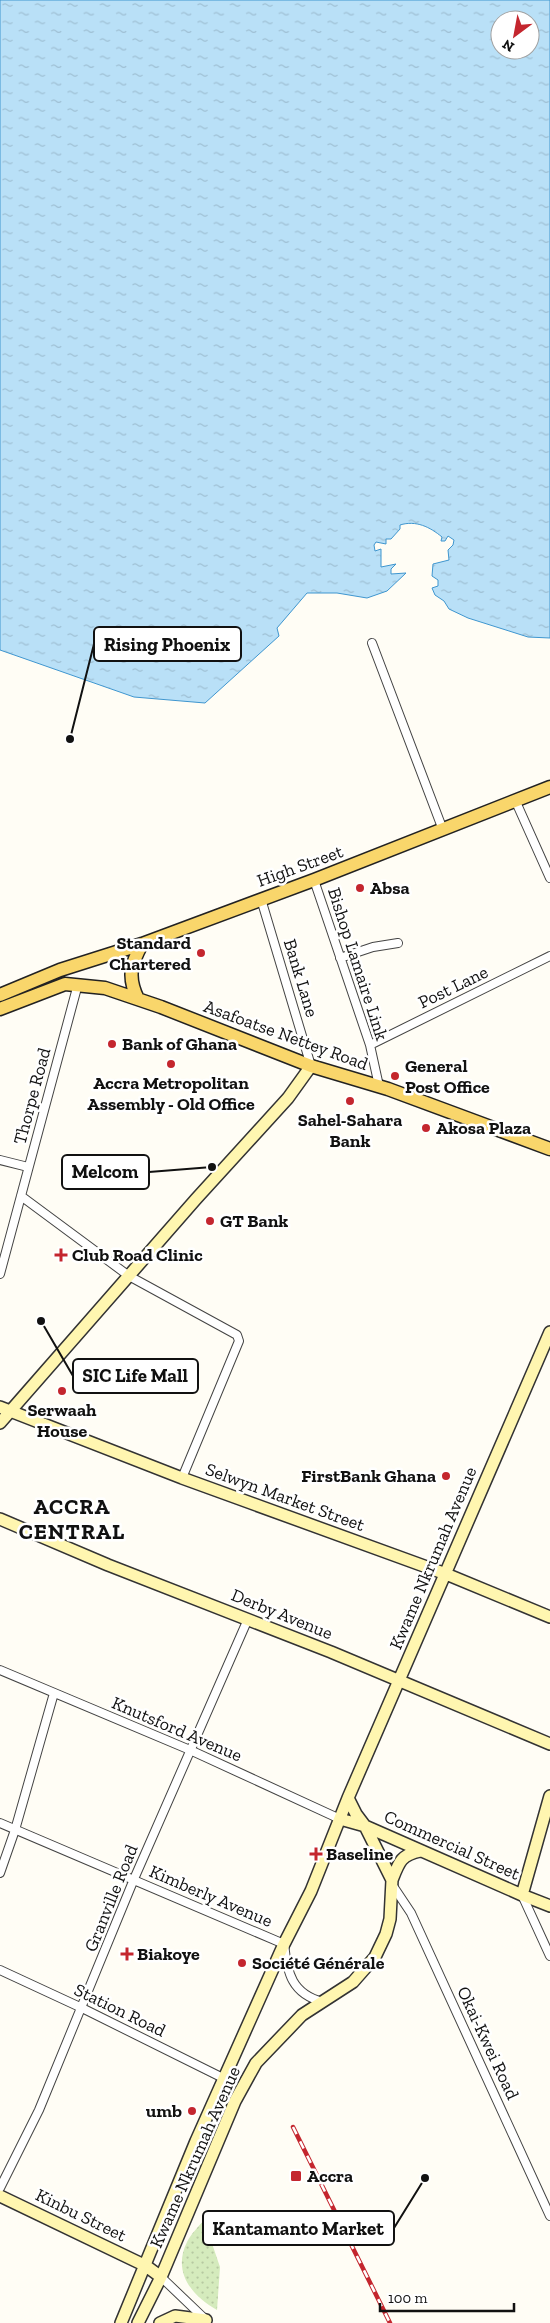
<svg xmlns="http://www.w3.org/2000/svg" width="550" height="2323" font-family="'Zilla Slab',serif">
  <defs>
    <pattern id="park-dots" width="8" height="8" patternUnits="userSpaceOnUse" patternTransform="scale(1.25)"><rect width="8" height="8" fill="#d5ebbd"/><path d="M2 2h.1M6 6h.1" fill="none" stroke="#b6c8a1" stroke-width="1.8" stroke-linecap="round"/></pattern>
    <pattern id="water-ripples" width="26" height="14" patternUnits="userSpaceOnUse" patternTransform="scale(1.25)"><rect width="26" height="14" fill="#b9e0f7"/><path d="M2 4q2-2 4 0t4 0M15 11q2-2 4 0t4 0" fill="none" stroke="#9ebfd3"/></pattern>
  </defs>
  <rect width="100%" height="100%" fill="#fffdf5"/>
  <!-- park -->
  <path fill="url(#park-dots)" d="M204,2220L220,2267L217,2310C192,2296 172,2272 187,2242C191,2234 198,2227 204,2220Z"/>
  <!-- water -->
  <path fill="url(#water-ripples)" stroke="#3f96cf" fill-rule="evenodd" d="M0,0H550V638L528,637L468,618L449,609L444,601L435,595L432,588L438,586V580L432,576L433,564L449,560L448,550L453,545L454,540L448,536L445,541H441L442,537C430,527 416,520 400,525V529L391,539H386V544L376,542L374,545L375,551L381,549V567L396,564L391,569V574L406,573L387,591L367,598L337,593H307L277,628L279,636L205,703L134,697L0,650ZM500,20H530V50H500Z"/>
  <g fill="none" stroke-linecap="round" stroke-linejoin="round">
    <defs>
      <path id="street" d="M372,643L443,830
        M516,802L550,878
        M314,880L370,1045L379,1086
        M261,899L311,1066
        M340,958L373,947L398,943
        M370,1045L550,956
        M0,1160L28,1167
        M21,1196L129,1276L237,1335L239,1341L182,1478
        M0,1274L78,984
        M0,1670L190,1750L340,1819
        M0,1823L284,1944C287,1973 292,1994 323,2002
        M0,1873L15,1830L54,1693
        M393,1886L411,1913L550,2216
        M522,1895L550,1956
        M0,1970L82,2008L225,2079
        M0,2188L39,2110L134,1879L248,1619
        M161,2277L206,2320"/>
      <path id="secondary" d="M0,1407L182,1478L446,1574L550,1617
        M0,1423L196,1199L288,1098L311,1066
        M0,1519L108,1565L331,1652L550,1744
        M340,1819L365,1826L522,1895L550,1906
        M392,1880C399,1862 401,1855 420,1851
        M522,1895L550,1796
        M0,2196L146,2266L161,2277
        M121,2323L196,2141L284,1944L311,1891L348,1798L550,1332
        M138,2323L161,2277L235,2101L256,2063L302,2015L353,1982L375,1957L386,1934L390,1919L392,1880L365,1826L356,1814L348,1798
        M160,2323L175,2316L206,2320"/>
      <path id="primary" d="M0,995L60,970L142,944L314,880L550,787
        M138,999C127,977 131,964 142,944
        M0,1009L65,984L105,988L161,1007L311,1066L388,1089L550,1149"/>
    </defs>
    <!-- street casing -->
    <use href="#street" stroke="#444" stroke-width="10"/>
    <!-- secondary casing -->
    <use href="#secondary" stroke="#333" stroke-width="14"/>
    <!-- primary casing -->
    <use href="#primary" stroke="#222" stroke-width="15"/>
    <!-- street -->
    <use href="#street" stroke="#fff" stroke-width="8"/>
    <!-- secondary -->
    <use href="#secondary" stroke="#fff6b0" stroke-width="11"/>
    <!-- primary -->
    <use href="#primary" stroke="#f9d66b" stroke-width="12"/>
    <defs>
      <path id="rail" d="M293,2127L390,2323"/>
    </defs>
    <!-- rail casing -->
    <use href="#rail" stroke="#c4262e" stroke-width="4.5"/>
    <!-- rail -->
    <use href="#rail" stroke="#fff" stroke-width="2.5" stroke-dasharray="8" stroke-linecap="butt"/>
  </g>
  <!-- markers -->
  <g fill="#c4262e" stroke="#fff" stroke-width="2">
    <circle cx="360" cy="888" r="5"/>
    <circle cx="201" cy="953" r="5"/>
    <circle cx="112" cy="1044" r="5"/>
    <circle cx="171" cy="1064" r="5"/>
    <circle cx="395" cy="1076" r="5"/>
    <circle cx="350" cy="1101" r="5"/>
    <circle cx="426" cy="1128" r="5"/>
    <circle cx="210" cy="1221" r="5"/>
    <path d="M58.5 1247.5h5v5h5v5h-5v5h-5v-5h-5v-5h5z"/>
    <circle cx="62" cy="1391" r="5"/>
    <circle cx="446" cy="1476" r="5"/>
    <path d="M313.5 1846.5h5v5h5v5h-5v5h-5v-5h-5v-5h5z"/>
    <path d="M124.5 1946.5h5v5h5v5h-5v5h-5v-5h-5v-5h5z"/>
    <circle cx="242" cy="1963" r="5"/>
    <circle cx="192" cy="2111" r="5"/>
    <rect x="290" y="2170" width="12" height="12" rx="2.5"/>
  </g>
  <g text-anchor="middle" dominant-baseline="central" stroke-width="5" stroke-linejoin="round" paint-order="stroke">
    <!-- street labels -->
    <g font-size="18" fill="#111" stroke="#fff">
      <text transform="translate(300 866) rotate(-20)">High Street</text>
      <text transform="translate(358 964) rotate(72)">Bishop Lamaire Link</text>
      <text transform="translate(301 978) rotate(73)">Bank Lane</text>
      <text transform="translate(453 987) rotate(-26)">Post Lane</text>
      <text transform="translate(286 1035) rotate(20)">Asafoatse Nettey Road</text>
      <text transform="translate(32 1096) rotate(-75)">Thorpe Road</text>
      <text transform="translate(285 1497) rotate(20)">Selwyn Market Street</text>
      <text transform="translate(433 1558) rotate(-67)">Kwame Nkrumah Avenue</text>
      <text transform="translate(282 1614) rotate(22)">Derby Avenue</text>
      <text transform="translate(177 1729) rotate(23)">Knutsford Avenue</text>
      <text transform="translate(452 1845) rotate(24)">Commercial Street</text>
      <text transform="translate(211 1896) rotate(23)">Kimberly Avenue</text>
      <text transform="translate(111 1898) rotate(-68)">Granville Road</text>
      <text transform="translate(120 2010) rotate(26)">Station Road</text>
      <text transform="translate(488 2043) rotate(65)">Okai-Kwei Road</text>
      <text transform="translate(195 2157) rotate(-66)">Kwame Nkrumah Avenue</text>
      <text transform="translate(81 2215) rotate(26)">Kinbu Street</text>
    </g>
    <!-- poi labels -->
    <g font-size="18" font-weight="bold" fill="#111" stroke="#fff" text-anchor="start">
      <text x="370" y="888">Absa</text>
      <text x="191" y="943" text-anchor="end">Standard<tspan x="191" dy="21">Chartered</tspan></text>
      <text x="122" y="1044">Bank of Ghana</text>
      <text x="405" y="1066">General<tspan x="405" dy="21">Post Office</tspan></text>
      <text x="171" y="1083" text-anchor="middle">Accra Metropolitan<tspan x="171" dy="21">Assembly - Old Office</tspan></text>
      <text x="350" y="1120" text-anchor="middle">Sahel-Sahara<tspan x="350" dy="21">Bank</tspan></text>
      <text x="436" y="1128">Akosa Plaza</text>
      <text x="220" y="1221">GT Bank</text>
      <text x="72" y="1255">Club Road Clinic</text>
      <text x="62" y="1410" text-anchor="middle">Serwaah<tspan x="62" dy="21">House</tspan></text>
      <text x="436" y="1476" text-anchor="end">FirstBank Ghana</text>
      <text x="326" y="1854">Baseline</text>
      <text x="137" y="1954">Biakoye</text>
      <text x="252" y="1963">Société Générale</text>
      <text x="182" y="2111" text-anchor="end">umb</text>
      <text x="307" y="2176">Accra</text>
    </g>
    <!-- district labels -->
    <g font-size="22" font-weight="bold" letter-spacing="1" fill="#111" stroke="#fff">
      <text x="72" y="1506">ACCRA<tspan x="72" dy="25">CENTRAL</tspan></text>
    </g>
  </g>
  <!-- callouts -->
  <path fill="none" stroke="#111" stroke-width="2" d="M70 739L94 644M212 1167L149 1172M41 1321L73 1376M425 2178L394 2228"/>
  <g fill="#111" stroke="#fff" stroke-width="2">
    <circle cx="70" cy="739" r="5"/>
    <circle cx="212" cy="1167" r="5"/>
    <circle cx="41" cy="1321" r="5"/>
    <circle cx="425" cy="2178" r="5"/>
  </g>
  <g fill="#fff" stroke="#111" stroke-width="2">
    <rect x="94" y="627" width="147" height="34" rx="5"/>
    <rect x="62" y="1155" width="87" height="34" rx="5"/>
    <rect x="73" y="1359" width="125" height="34" rx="5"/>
    <rect x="203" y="2211" width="191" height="34" rx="5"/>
  </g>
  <g font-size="19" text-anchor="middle" font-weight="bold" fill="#111">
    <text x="167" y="651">Rising Phoenix</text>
    <text x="105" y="1178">Melcom</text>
    <text x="135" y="1382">SIC Life Mall</text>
    <text x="298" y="2235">Kantamanto Market</text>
  </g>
  <!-- north arrow -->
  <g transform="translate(515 35) rotate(212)"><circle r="24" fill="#ffffff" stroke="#a0a0a0"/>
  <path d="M0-4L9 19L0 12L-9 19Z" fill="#c4262e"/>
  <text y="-8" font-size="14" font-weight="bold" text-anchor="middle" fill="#111111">N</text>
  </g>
  <!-- scale -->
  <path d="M380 2303v8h134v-8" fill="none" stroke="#111111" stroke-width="2.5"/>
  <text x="388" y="2303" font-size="15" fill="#111111" stroke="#ffffff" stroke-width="4" paint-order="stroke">100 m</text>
</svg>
